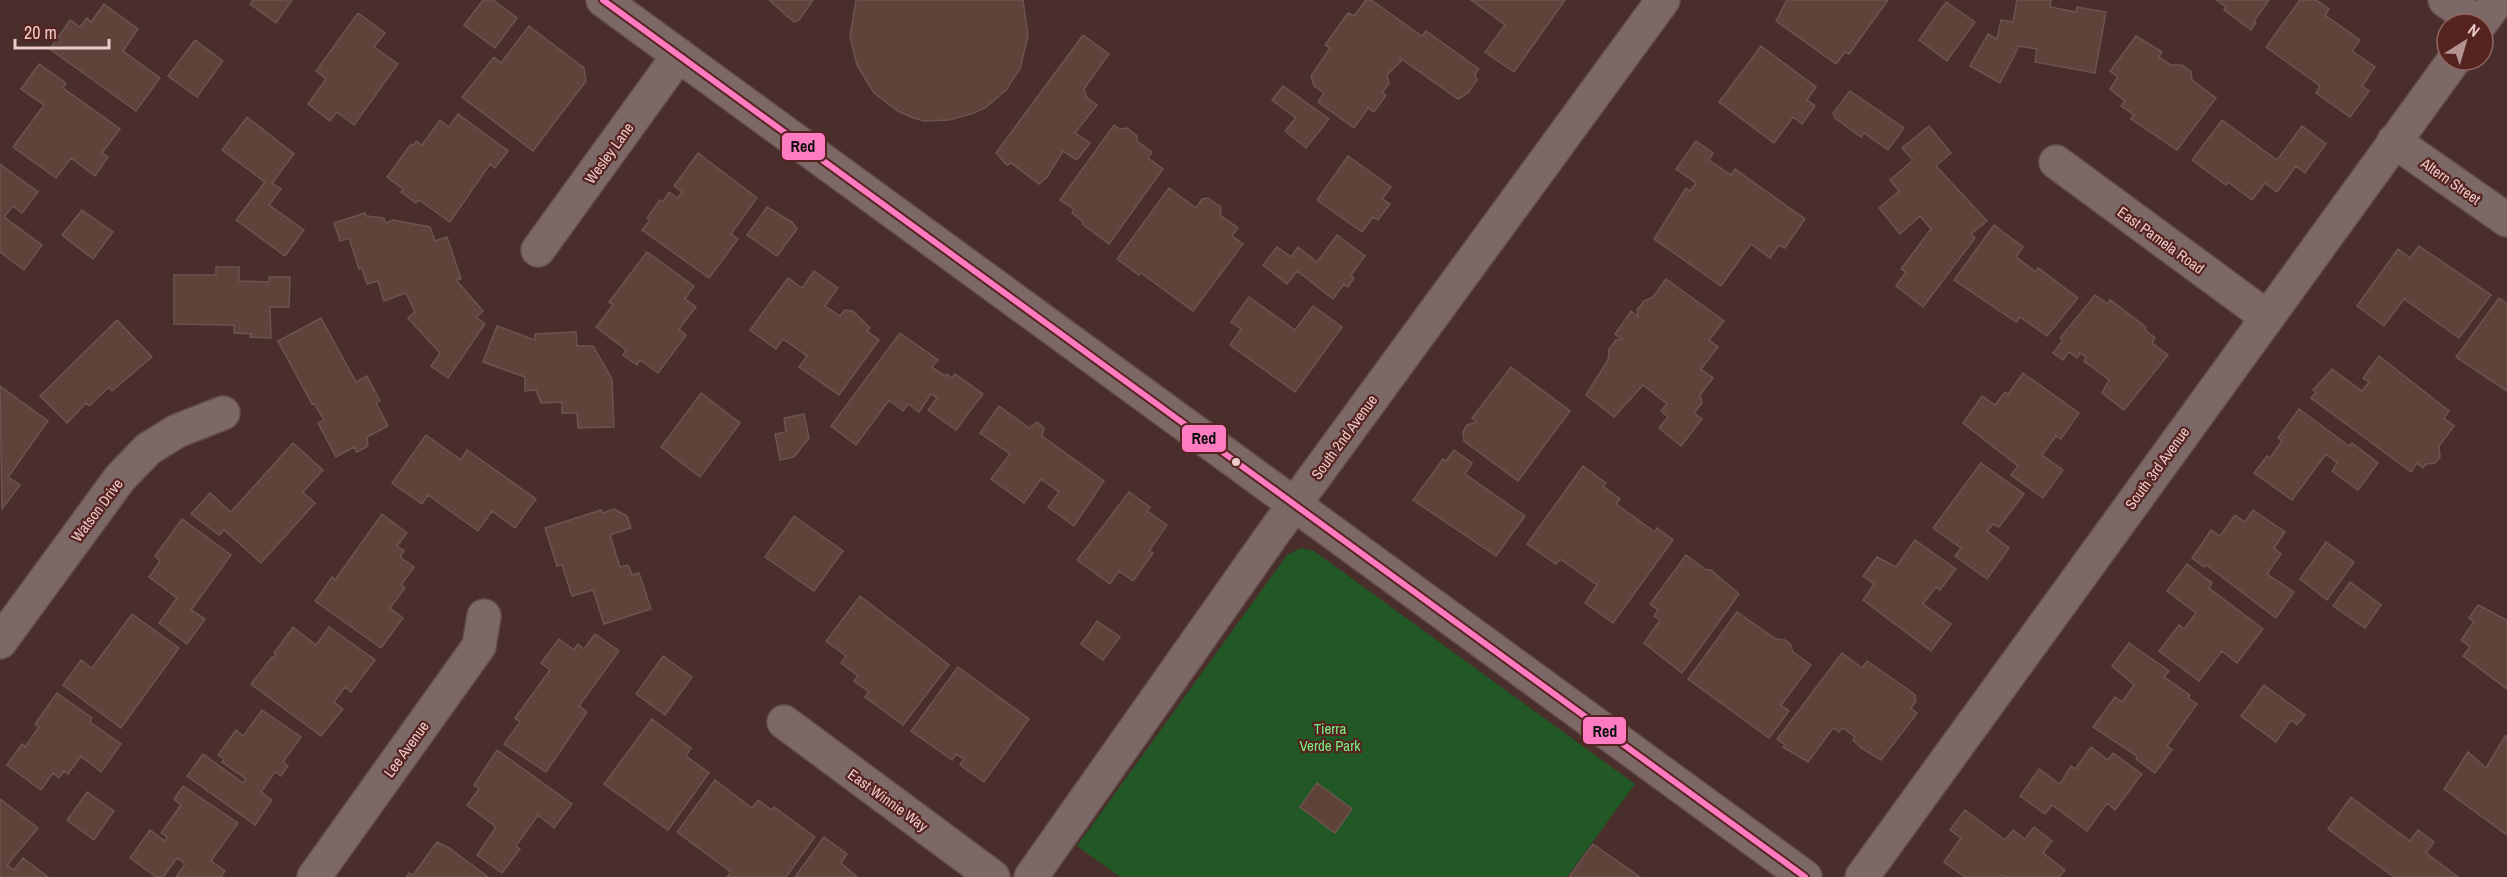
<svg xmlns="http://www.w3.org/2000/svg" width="2507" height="877" font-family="'Archivo Narrow',sans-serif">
  <rect width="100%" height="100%" fill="#492e2c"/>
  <!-- green -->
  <path fill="#215826" d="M1301,548L1314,551L1635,784L1567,877H1120L1077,846L1287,555Z"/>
  <!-- building -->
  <path fill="#5f433a" stroke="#6b544f" stroke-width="1.5" d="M253,0H292L276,23L250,4Z
    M483,0H493L517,18L495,48L464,25Z
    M769,0H813L799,20L794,22Z
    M856,0H1023L1028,36L1020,69L1006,90L986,107L974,113L949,120L924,121L911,117L898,111L874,93L857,65L850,37Z
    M1366,0H1371L1422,36L1426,31L1479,69L1475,74L1477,80L1468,93L1458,99L1400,58L1401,61L1387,75L1389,83L1382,93L1386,95L1374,112L1368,108L1354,128L1318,102L1324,93L1314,86L1311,76L1330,48L1325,45L1348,13L1354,16Z
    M1471,0H1565L1514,72L1485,52L1505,25Z
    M1787,0H1888L1849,54L1845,52L1836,64L1776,21Z
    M2017,0H2051L2050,7L2076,12L2077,7L2106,12L2095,73L2035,62L2037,49L2019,46L2000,83L1970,66L1988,34L1997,39L2001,20L2013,22Z
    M2216,0H2269L2254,21L2256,22L2251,30L2224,10L2226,7Z
    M2300,0H2316L2329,9L2325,15L2360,40L2352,51L2375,67L2362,86L2369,91L2350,117L2316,93L2320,86L2266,47Z
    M1946,2L1975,22L1947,61L1919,40Z
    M104,4L138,29L123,51L160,78L136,111L50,49L70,20L80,27L87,18L91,22Z
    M358,13L385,33L374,47L398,64L354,125L337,112L330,121L308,104L326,79L316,71Z
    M529,26L584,68L586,81L533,151L462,97L494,57L501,63Z
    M1083,35L1109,54L1084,89L1087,98L1097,105L1075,133L1090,143L1077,160L1063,151L1047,177L1039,184L1011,163L1007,165L996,153Z
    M2136,36L2162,52L2159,57L2171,65H2182L2191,72L2192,80L2216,98L2177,150L2131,119L2134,115L2121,106L2125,101L2110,89L2118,77L2110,71Z
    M195,40L223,61L197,97L168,76Z
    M1761,46L1816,87L1807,100L1815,106L1802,124L1793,117L1774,143L1719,102Z
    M39,64L66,83L63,88L120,129L102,153L108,157L95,176L71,158L56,178L13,147L44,105L21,89Z
    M1283,86L1329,119L1306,148L1285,131L1296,118L1272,100Z
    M1850,91L1904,128L1888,150L1864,133L1861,137L1835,118L1833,113Z
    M458,114L508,151L495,168L490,164L450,222L419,200L416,203L401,192L403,189L387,177L411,144L413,146L416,141L422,145L440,120L449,127Z
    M247,117L294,154L272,183L281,189L269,205L304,230L285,256L236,220L265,182L222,150Z
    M2222,120L2277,160L2302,126L2326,144L2305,173L2296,166L2277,192L2265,183L2252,200L2228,182L2226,185L2192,160Z
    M1114,125L1120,129L1127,128L1137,136V141L1152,152L1148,158L1163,169L1109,244L1082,224L1083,222L1072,213L1074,209L1060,200Z
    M1929,126L1951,153L1936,166L1987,221L1971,234L1975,238L1923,307L1896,286L1906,272L1901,269L1931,229L1920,216L1900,234L1879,208L1899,191L1890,180L1913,160L1902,148Z
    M1696,141L1713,153L1709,160L1731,175L1735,169L1805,219L1785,248L1779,245L1770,258L1751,244L1721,286L1654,239L1686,188L1690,191L1696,183L1676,169Z
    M698,153L757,198L731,234L738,239L709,278L642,230L650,220L647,218L660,200L663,202L669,192L678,198L682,192L674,186Z
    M1348,156L1391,187L1382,199L1390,204L1378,220L1373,217L1362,232L1317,200Z
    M0,164L38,192L22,213L13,206L4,217L42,245L24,270L0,252Z
    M1169,188L1196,208L1202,199L1208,198L1221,207L1220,215L1238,228L1232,236L1243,244L1193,311L1141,273L1139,275L1117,259Z
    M767,207L792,222L797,229L777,256L747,235Z
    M82,210L113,232L93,259L62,235Z
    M365,213L366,216L384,218L386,223L393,220L430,227L435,241L447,237L461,279L456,280L483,311L476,317L485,324L448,378L431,366L440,353L408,318L415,312L406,293L384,301L378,281L367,284L362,268L359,269L349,238L340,241L334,223Z
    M1994,225L2023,247L2016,257L2036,272L2038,268L2078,298L2047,336L2020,317L2016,322L1954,280Z
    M1337,235L1365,256L1351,275L1354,278L1348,287L1344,284L1333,299L1297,271L1287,284L1263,265L1277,247L1291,257L1298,247L1317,262Z
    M2419,246L2491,295L2459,338L2404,299L2384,326L2357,306L2398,249L2410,258Z
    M647,252L694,286L685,299L696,307L679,329L686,335L658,373L640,360L637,365L623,355L626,350L596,327L613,305L609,302Z
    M216,267H239V281L269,282V277H290L289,307H270L271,338L250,337L251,334L234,333V325L174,324V275H216Z
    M814,271L838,288L825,306L840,316L845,310L853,311L870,328L867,331L879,340L839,395L799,367L807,356L783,339L776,349L750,330L788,278L802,288Z
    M1666,279L1724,321L1709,340L1718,347L1701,369L1713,378L1700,395L1702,403L1694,413L1702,419L1681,446L1659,428L1668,417L1661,411L1667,404L1643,385L1614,417L1586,395L1608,360L1609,349L1616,340L1622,339L1615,334L1631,311L1638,317L1637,310L1644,301L1653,297Z
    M2095,295L2108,304L2110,300L2146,327L2145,330L2155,338L2152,343L2168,355L2124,410L2102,393L2109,380L2084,361L2086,357L2080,353L2077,358L2069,352L2063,360L2053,353L2063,340L2060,338Z
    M1249,297L1295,330L1313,306L1342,327L1295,392L1230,345L1241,329L1231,322Z
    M2499,298L2507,304V391L2456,357Z
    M321,318L356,382L367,376L380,401L376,403L388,426L367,437L368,446L357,452L354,447L336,457L318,423L324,420L314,403L312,404L278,341Z
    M117,320L152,357L112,391L109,387L89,406L86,403L67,423L40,396Z
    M497,326L535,340V334L576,332L577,346H593L612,379L614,427L578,428L577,413H562V402L541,403L536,390L525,391V377L483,362Z
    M900,333L938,360L932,367L945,376L947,374L952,378L955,374L983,394L956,430L928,410L937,398L931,394L919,412L908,404L903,411L889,400L856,445L831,426Z
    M2379,356L2449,411L2444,418L2454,426L2439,446L2440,457L2435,463L2426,464L2423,468L2417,463L2411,472L2311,398L2316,392L2313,390L2332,369L2362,391L2369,382L2363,378Z
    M1511,367L1570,411L1518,481L1464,441L1463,432L1467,425L1477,422L1472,418Z
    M2023,373L2079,413L2061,439L2056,436L2042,455L2063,470L2043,498L2011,475L2018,466L1963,423L1982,396L1995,405L2005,392L2008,394Z
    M0,386L48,421L8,477L20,485L2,509Z
    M701,393L740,423L700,477L661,447Z
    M999,406L1029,428L1037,422L1044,428L1042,436L1104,481L1074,526L1048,507L1059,492L1041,479L1024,503L991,479L1010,454L980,433Z
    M2299,409L2349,446L2352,443L2378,463L2358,490L2332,471L2337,463L2326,454L2292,500L2254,473L2267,456L2270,458L2282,441L2278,438Z
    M804,414L809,438L794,457L780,460L775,434L786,432L784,418Z
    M426,435L461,460L467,450L536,499L515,528L492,511L478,531L428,495L422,504L392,483Z
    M293,443L323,470L303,492L315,503L261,563L224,530L219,535L191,514L210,493L231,512Z
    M1454,450L1472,463L1465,474L1525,516L1496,556L1413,500L1443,459L1446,461Z
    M1981,463L2024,494L1999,527L1993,524L1987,531L2009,548L1987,579L1955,556L1961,548L1933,528Z
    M1583,466L1606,483L1603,486L1620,499L1616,504L1655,532L1657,528L1673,540L1613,623L1585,603L1597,585L1560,559L1556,564L1527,544Z
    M1129,492L1150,507L1147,511L1167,525L1149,551L1153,553L1133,581L1119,571L1110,584L1077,560Z
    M614,509L627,516L631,528L610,535L620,567L628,565L632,575L639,573L651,609L604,624L593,590L572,596L562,565L557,566L545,528L601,510L602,513Z
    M2253,510L2285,532L2274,548L2281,554L2267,574L2294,592L2276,618L2206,565L2204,567L2192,558L2211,530L2220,536L2235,515L2245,522Z
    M382,514L407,533L397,546L404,551L400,557L414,567L401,585L405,588L390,608L403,618L381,648L315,601L332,577L335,580Z
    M794,516L843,551L814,591L765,557Z
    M182,519L231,555L191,610L205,619L187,644L159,623L177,598L149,577L160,561L155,556Z
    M1915,540L1956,569L1940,590L1936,587L1923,604L1951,624L1931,651L1863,600L1874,584L1863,576L1877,557L1896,567Z
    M2326,542L2354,562L2327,600L2300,579Z
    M1686,555L1706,570H1711L1739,594L1682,673L1644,643L1660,620L1654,616L1658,610L1650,604Z
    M2187,564L2212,583L2209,588L2263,629L2237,663L2222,651L2199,681L2159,651L2179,625L2184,629L2196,613L2167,591Z
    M2350,582L2381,605L2365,628L2333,606Z
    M860,596L949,665L903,725L865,697L869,692L854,681L858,676L841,663L846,656L826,641Z
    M2478,605L2507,620V689L2463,656L2470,647L2461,640L2474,622L2469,618Z
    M1737,612L1776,639L1785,640L1790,644L1793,652L1811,665L1781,705L1789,711L1769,738L1688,679Z
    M132,614L179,648L121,728L63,685L81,660L92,668Z
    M1097,621L1120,637L1103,660L1081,644Z
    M293,627L316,645L329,627L375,660L351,692L345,687L334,702L343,709L321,736L251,684L272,657L274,658L276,655L274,653Z
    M595,634L619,651L579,706L587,712L546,772L504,744L520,722L515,718L550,670L541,663L559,639L574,650L578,644L584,649Z
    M2129,643L2169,671L2164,677L2190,695L2188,698L2197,704L2167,746L2172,750L2155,773L2136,759L2137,756L2093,727L2115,697L2122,702L2134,685L2112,666Z
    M1842,653L1862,668L1867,661L1906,688L1915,695L1916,701L1911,708L1917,713L1881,760L1861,748L1853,740L1855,737L1843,728L1839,732L1833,728L1808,762L1783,747L1785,745L1777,739Z
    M663,656L692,677L665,715L636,694Z
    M958,667L1029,719L984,782L960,765L964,759L956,754L952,760L911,731Z
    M2264,685L2305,715L2297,725L2291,720L2276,742L2241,716Z
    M57,693L92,718L90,722L121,744L101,772L81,756L68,774L64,771L59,778L53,773L41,790L7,765L22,744L25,747L39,727L35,724Z
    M262,710L301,737L283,762L288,766L281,776L275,772L261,792L272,800L255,825L187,776L203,754L243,783L246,779L222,762L224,759L218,755L236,730L243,736Z
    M652,719L691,748L686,756L709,773L668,830L604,784Z
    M2505,736H2507V835L2444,789L2468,752L2486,768Z
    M2091,747L2108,760L2113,753L2142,774L2115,810L2107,803L2087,831L2052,805L2045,814L2020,796L2039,769L2060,784L2071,766L2075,769Z
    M497,750L572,804L554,828L538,815L516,846L520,849L502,873L477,855L496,827L467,805L479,789L474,785Z
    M715,780L752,808L758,800L772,810L774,807L815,837L786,877H727L731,872L677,832Z
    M1317,783L1352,809L1335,833L1300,807Z
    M183,786L238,823L211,861L225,871L221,877H176L185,864L177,858L163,877H156L130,858L150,830L165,841L167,837L161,833L181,805L174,799Z
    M87,792L114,811L94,840L67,820Z
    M2351,797L2410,841L2418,830L2434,842L2426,853L2458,877H2394L2328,829Z
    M0,799L38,828L7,865L14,870L23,858L48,877H0Z
    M1965,810L2005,840L2013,830L2025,839L2034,827L2052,841L2043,853L2065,870L2059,877H2005L2002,875L2000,877H1965L1944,862L1961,838L1950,830Z
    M824,837L847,854L841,863L857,877H795Z
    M437,842L449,848L488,877H406L409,873L413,875Z
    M1593,844L1640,877H1569Z"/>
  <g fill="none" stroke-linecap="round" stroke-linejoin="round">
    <defs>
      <path id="minor" d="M603,0L1805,877
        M2445,0L2479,24
        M2480,24L2498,0
        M2394,141L2507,220
        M2056,162L2267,317
        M538,250L679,55
        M0,642L120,478L148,449L177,431L223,413
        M784,722L993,877
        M314,877L479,646L484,616
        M1031,877L1272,535L1663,0
        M1862,877L2454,60"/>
    </defs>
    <!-- minor casing -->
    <use href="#minor" stroke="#644c4b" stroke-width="36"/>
    <!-- minor -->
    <use href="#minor" stroke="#7c6866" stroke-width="33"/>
    <defs>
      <path id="bus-1" d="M603,0L1805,877"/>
    </defs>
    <!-- bus-1 casing -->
    <use href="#bus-1" stroke="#552320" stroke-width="10"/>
    <!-- bus-1 -->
    <use href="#bus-1" stroke="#fe7ac1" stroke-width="6"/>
  </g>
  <!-- markers -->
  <circle fill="#eccbc8" stroke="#552320" stroke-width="2" cx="1236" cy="462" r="5"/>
  <g text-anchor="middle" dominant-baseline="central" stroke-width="4.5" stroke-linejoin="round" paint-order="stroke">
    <!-- street labels -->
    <g font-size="15" fill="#eccbc8" stroke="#552320">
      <text transform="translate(609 153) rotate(-54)">Wesley Lane</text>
      <text transform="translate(2451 181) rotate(35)">Altern Street</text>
      <text transform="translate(2161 240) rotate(36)">East Pamela Road</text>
      <text transform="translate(1344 437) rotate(-54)">South 2nd Avenue</text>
      <text transform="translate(2157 468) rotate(-54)">South 3rd Avenue</text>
      <text transform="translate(97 510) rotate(-53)">Watson Drive</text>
      <text transform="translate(406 749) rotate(-54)">Lee Avenue</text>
      <text transform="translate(888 800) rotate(36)">East Winnie Way</text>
    </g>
    <!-- park labels -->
    <g font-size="15" fill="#78ef83" stroke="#552320">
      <text x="1330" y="728">Tierra<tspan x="1330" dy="17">Verde Park</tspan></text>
    </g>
  </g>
  <g stroke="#552320" stroke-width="2">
    <rect x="781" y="132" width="45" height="29" rx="6" fill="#fe7ac1"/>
    <rect x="1181" y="424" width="46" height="29" rx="6" fill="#fe7ac1"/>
    <rect x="1582" y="716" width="45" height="29" rx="6" fill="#fe7ac1"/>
  </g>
  <g font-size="16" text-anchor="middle" font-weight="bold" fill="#111">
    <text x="803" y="152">Red</text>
    <text x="1204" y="444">Red</text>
    <text x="1605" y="737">Red</text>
  </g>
  <!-- north arrow -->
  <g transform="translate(2465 42) rotate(37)"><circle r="28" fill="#552320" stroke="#916663" stroke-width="1.5"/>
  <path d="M0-4.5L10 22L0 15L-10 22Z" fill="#b39491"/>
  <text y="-9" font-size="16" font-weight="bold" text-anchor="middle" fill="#eccbc8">N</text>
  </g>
  <!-- scale -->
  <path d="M15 39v9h94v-9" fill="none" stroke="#eccbc8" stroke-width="3"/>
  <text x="24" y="39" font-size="18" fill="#eccbc8" stroke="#552320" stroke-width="4.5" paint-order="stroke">20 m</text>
</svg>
